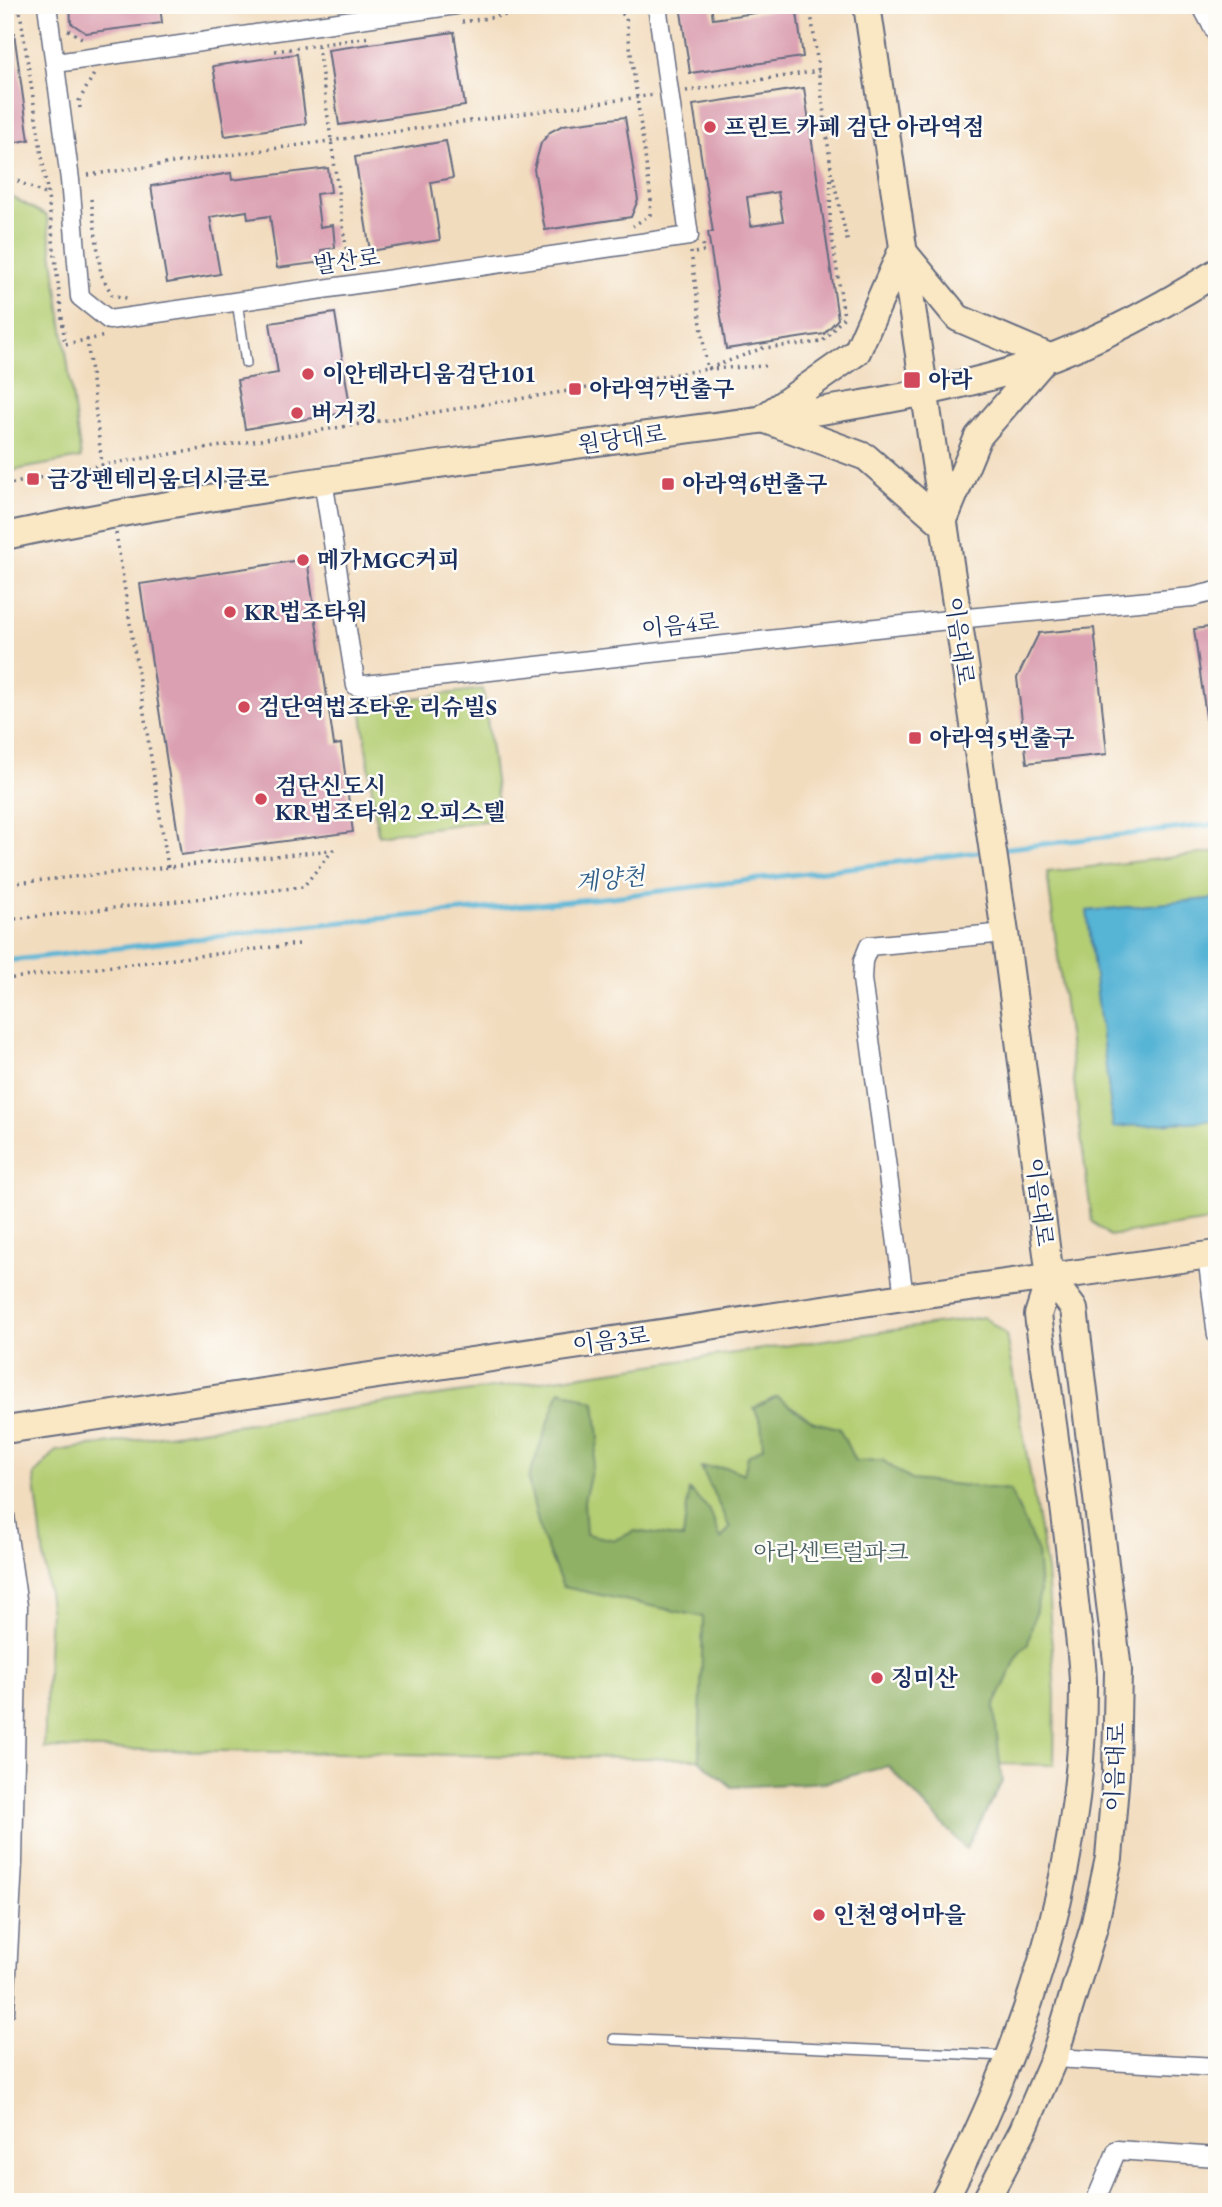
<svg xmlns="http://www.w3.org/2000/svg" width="1222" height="2207" font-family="'EB Garamond','Noto Serif KR',serif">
  <rect width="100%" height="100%" fill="#fdfcf7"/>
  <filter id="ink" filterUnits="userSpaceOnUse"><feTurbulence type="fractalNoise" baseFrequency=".0143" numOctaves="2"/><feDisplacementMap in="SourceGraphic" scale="14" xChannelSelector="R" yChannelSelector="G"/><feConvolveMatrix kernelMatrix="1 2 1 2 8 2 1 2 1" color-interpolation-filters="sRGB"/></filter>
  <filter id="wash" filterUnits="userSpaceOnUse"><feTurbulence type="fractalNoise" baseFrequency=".00686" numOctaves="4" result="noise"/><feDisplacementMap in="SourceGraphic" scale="28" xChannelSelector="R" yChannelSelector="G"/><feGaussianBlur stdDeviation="1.57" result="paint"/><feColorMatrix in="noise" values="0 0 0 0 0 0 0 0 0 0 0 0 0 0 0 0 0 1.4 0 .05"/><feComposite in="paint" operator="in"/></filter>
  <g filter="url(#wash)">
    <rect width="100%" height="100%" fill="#f2dcbe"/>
    <!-- green -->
    <path fill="#b4ce73" stroke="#687e68" stroke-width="2" d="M5,193L47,216L81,458L5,472Z
      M483,689L500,819L378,835L361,705Z
      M1217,852V1220L1109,1236L1092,1221L1047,872Z
      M984,1317L1006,1335L1047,1571L1055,1695L1054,1765L44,1748L50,1608L34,1475L56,1451Z"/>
    <!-- forest -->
    <path fill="#8fb165" stroke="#557062" stroke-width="2" d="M560,1390L595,1402L599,1438L584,1501L586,1534L615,1540L635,1531L683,1538L689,1490L709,1509L721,1539L730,1528L701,1467L729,1468L744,1474L748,1456L763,1447L761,1423L754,1408L777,1397L814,1422L839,1428L855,1461L882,1460L911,1480L1010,1490L1037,1550L1040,1592L1028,1644L1020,1651L994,1707L1002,1782L966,1849L888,1766L827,1782L732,1787L699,1760L703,1617L563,1587L541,1535L528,1480Z"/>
    <!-- water -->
    <path fill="#57b4d5" stroke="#39729a" stroke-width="2" d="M1217,898V1120L1113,1127L1087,911Z"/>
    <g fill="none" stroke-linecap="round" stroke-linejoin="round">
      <!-- stream -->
      <path stroke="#57b4d5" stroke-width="5" d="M1000,849L1217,824
        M5,961L333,923L612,897L986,851"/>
    </g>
    <g id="blocks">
      <!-- building -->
      <path fill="#dba1b2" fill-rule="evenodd" d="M70,5H160L162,23L86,33L71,23Z
        M680,5H711L713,19L775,10L774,5H796L803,57L690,73Z
        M454,32L465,106L339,125L328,50Z
        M5,33H14L29,140L5,144Z
        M297,54L306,124L225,136L213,66Z
        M804,88L838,319L824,334L726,349L708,232H713L693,105ZM778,192L783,221L751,226L747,197Z
        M625,117L638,200L631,217L545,230L534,169L541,143L550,132L563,125Z
        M446,141L453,178L431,182L440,240L370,251L355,157Z
        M328,168L331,192L316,194L320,227L333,225L335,248L321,250L323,262L277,268L270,216L248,219L247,211L210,217L220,274L167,283L151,186L231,173L232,180Z
        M335,313L351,412L245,429L237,380L278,373L270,323Z
        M307,559L334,745L341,744L353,832L181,855L140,584Z
        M1217,626V730L1208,731L1194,629Z
        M1094,628L1107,754L1027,763L1017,678L1039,633Z"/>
    </g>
  </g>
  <g filter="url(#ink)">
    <use href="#blocks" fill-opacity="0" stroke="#666c80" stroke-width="2"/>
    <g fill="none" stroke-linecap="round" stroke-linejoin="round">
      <defs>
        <path id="lane" d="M237,301L246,363
          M614,2039L1007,2056"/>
        <path id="street" d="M47,5L70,180L80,297L109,320L689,236L657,5
          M1201,5L1217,35
          M56,63L456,5
          M323,480L356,686L957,619L1192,597L1217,591
          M1207,1255L1217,1336
          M904,1297L862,979L863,961L869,946L1005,933
          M5,1515L18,1606L13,1863L5,2011
          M1054,2058L1217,2067
          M1095,2202L1117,2150L1217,2157"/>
        <path id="secondary" d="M867,5L1005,933L1050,1277L1038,1315C1050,1407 1065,1500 1074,1593C1077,1622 1082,1652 1083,1682C1084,1866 1028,2040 943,2202
          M766,416L857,352L902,250L958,318L1047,356
          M766,420L866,457L943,524
          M943,522L978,437L1046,358
          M5,536C206,493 409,469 612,440C738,422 866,409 990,377C1070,356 1147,316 1217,272
          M5,1430L904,1297L1217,1254
          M985,2202L1023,2130L1054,2058L1094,1927L1109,1858L1116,1773L1118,1670L1074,1309L1050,1277"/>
      </defs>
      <!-- lane casing -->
      <use href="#lane" stroke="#666c80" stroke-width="12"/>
      <!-- street casing -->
      <use href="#street" stroke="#666c80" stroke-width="21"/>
      <!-- secondary casing -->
      <use href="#secondary" stroke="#666c80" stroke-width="30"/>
      <!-- path -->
      <path stroke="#666c80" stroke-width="3.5" stroke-dasharray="2 5" stroke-linecap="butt" d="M19,5L48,196L65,344L106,336
        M611,5L626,17L651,200L650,215L633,226
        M462,22L571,5
        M68,30L85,40
        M318,46L349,269
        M275,51L371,37
        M686,91L819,71
        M80,108L79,101L94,74
        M5,175L47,195
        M88,175L654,95
        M833,177L848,244
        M91,199L101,274L112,295L131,299
        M691,252L707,369L765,366
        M695,253L704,251L703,243
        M87,339L102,465
        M5,485L102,465L707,369L763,348L822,342L844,317L830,223L831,168L810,5
        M116,533L168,867
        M5,884L333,850L303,887L5,920
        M5,979L299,944"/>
      <!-- lane -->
      <use href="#lane" stroke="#fff" stroke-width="9"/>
      <!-- street -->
      <use href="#street" stroke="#fff" stroke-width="18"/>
      <!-- secondary -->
      <use href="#secondary" stroke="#fae7c3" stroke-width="26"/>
    </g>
  </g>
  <!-- markers -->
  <g fill="#d1495b" stroke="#fdfcf7" stroke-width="2.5">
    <circle cx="710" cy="127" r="7"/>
    <circle cx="308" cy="374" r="7"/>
    <rect x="903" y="371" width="18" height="18" rx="3.5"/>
    <rect x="568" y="382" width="14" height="14" rx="3.5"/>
    <circle cx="297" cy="413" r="7"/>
    <rect x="26" y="472" width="14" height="14" rx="3.5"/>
    <rect x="661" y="477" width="14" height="14" rx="3.5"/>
    <circle cx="303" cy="560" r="7"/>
    <circle cx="230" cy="612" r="7"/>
    <circle cx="244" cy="707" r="7"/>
    <rect x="908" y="731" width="14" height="14" rx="3.5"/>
    <circle cx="261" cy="799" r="7"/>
    <circle cx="877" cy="1678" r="7"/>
    <circle cx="819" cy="1915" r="7"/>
  </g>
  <g text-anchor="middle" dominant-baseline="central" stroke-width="5" stroke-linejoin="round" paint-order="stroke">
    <!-- poi labels -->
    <g font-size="23" font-weight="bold" fill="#1b2f5e" stroke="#fdfcf7" text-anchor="start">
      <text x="724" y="127">프린트 카페 검단 아라역점</text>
      <text x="322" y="374">이안테라디움검단101</text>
      <text x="928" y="380">아라</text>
      <text x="589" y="389">아라역7번출구</text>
      <text x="311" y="413">버거킹</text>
      <text x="47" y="479">금강펜테리움더시글로</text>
      <text x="682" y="484">아라역6번출구</text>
      <text x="317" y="560">메가MGC커피</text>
      <text x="244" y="612">KR법조타워</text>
      <text x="258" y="707">검단역법조타운 리슈빌S</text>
      <text x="929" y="738">아라역5번출구</text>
      <text x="275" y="786">검단신도시<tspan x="275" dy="26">KR법조타워2 오피스텔</tspan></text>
      <text x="891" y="1678">징미산</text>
      <text x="833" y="1915">인천영어마을</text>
    </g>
    <!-- street labels -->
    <g font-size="23" fill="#1b2f5e" stroke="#fdfcf7">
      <text transform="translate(347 261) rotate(-8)">발산로</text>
      <text transform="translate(622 439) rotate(-8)">원당대로</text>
      <text transform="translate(680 625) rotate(-6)">이음4로</text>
      <text transform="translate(960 641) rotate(82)">이음대로</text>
      <text transform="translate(1040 1202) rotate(83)">이음대로</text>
      <text transform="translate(611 1340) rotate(-8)">이음3로</text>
      <text transform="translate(1115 1767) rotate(-88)">이음대로</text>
    </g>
    <!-- park labels -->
    <g font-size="23" fill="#495f64" stroke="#fdfcf7">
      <text x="831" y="1552">아라센트럴파크</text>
    </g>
    <!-- water labels -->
    <g font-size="24" font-style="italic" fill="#305e88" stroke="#fdfcf7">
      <text transform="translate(610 879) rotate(-6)">계양천</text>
    </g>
  </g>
  <!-- margin -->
  <rect width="1222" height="2207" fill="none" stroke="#fdfcf7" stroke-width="28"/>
</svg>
